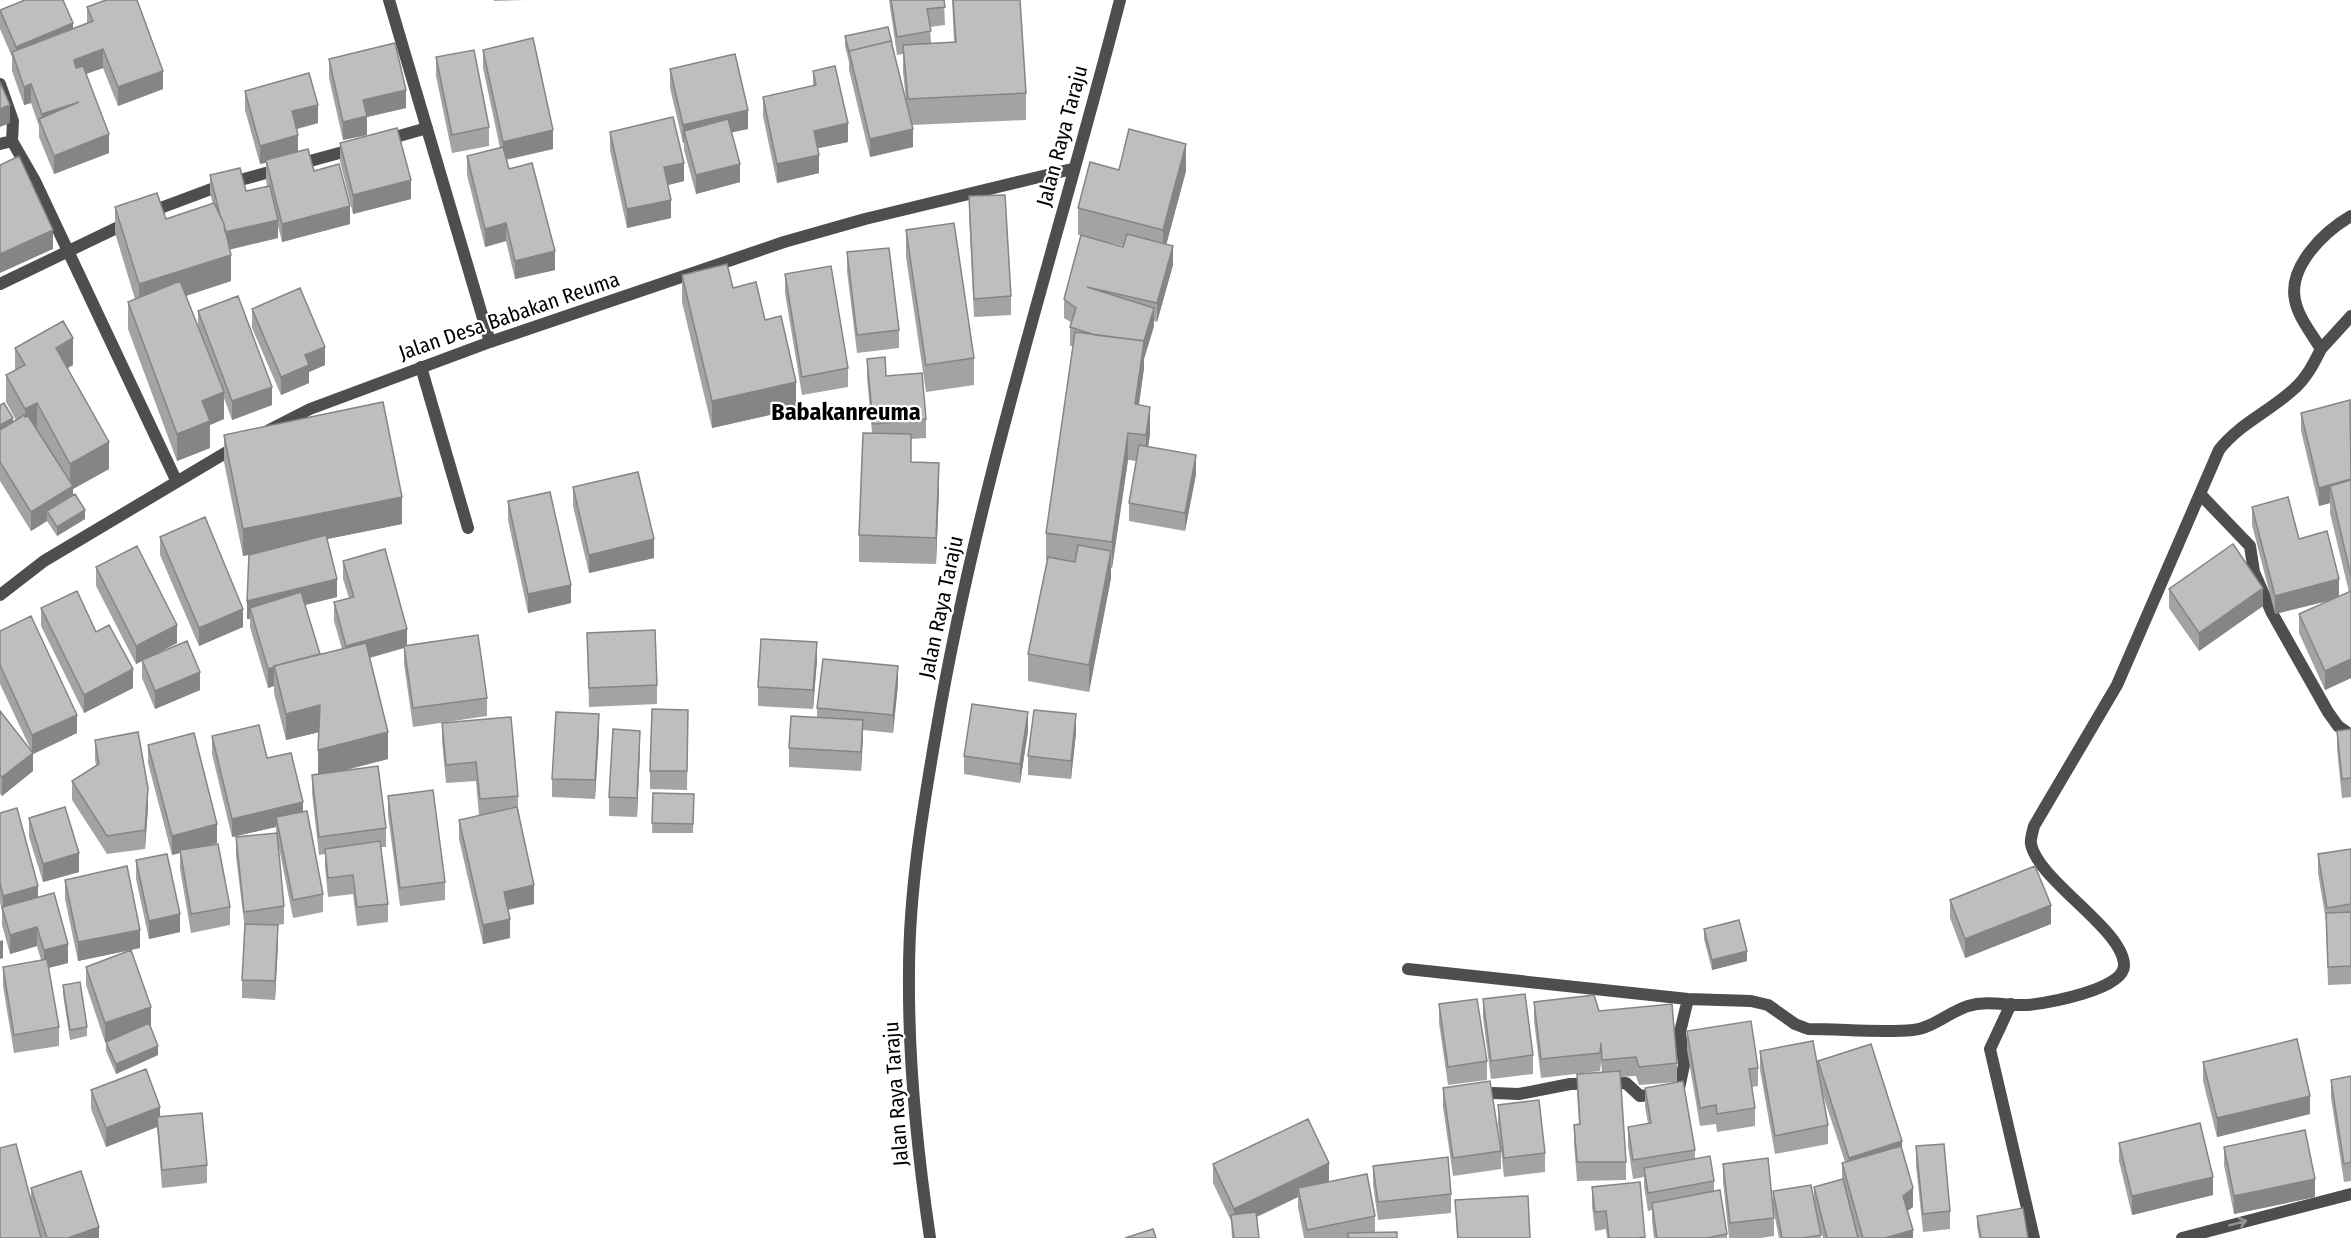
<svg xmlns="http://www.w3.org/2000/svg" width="2351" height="1238" font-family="'Fira Sans Condensed',sans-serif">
  <rect width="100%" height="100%" fill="#fff"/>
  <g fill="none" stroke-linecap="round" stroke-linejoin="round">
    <!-- lane -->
    <path stroke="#4e4e4e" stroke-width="12" d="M421,367L468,528"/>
    <!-- street -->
    <path stroke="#4e4e4e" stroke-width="12" d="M389,0L490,342
      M0,84L13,121L12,141
      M385,140L427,128
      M0,144L12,141L35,181L176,480
      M147,213L222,185L354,149
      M0,284L129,222
      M2321,349L2351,316
      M269,430L310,409L490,342L784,242L865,219L1072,169
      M2200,494L2250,546L2254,572L2272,613L2328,712L2338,726L2351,735
      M0,595L44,561L237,446
      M1408,969L1688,999L1751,1001L1768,1005L1795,1024L1808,1029C1843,1029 1879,1033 1913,1030C1933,1028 1949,1012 1968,1006C1988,1000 2007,1006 2027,1005C2047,1003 2123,990 2124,966C2125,930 2038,881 2031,844C2030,839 2033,831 2034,826L2117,685L2219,450C2240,423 2271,411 2295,388C2307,377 2314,363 2321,349C2312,334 2298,317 2295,300C2288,266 2325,231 2351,216
      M2011,1004L1990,1049L2034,1238
      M1493,1093L1519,1094L1570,1084L1626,1083L1640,1096L1678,1093L1684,1065L1680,1032L1688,999
      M930,1238C917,1150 908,1062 909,972C909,890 923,808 937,727C979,480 1058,242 1120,0
      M2182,1238L2351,1194"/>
  </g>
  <!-- wall -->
  <path fill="#a3a3a3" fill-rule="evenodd" d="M494,0H526L494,1Z
    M889,0H944L945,25L930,27L931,43L954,42L952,0H1020L1026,93V120L912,125L913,147L870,157L849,70V62L845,46V36L906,100L903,72V54L897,55Z
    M87,7L163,89L118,106L103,68L86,74L109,153L54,174L39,137V126L31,103L24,105L12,71V57L0,29V10L73,29L87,23Z
    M483,50L553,149L506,160L509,169L555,270L515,279L506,241L485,247L467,175V156L500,148L483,68Z
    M436,57L489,127V146L452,153L436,76Z
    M329,59L406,108L367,117V135L343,140L329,78Z
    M670,69L748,129L731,132L740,182L696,194L684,150V143H683L670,88Z
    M813,71L848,142L818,148L819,173L777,183L763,116V97L813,86Z
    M245,91L318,123L297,129L298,152L314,171L350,224L282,242L278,226V238L230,249L231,281L186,296L198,327V311L272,405L232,420L224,398V419L210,425V448L177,461L128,329V302L135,299L115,233V207L166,219L213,204L210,193V175L246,191L267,186L266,179V163L260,164L245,110Z
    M610,132L684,181L668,185L671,218L627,228L610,150Z
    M340,143L411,199L353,214L340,161Z
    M1119,170L1186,171L1166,244L1173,265L1157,322L1154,321V326L1144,359V368L1139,405L1150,434L1148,447L1196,474L1185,531L1129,521V503L1137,461L1128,460L1112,568H1111V578L1089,692L1028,681V654L1047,560L1046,559V533L1073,346H1070V327L1072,323L1064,318V299L1081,235H1078V208ZM1087,237L1124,246L1123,247Z
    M969,196L1011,296V315L974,317L969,215Z
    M906,230L974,358V385L926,392L906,257Z
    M847,252L899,330V348L857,353L847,271Z
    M785,274L848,368V387L802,395L785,293Z
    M682,275L733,288L765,320L796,409L712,428L682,302Z
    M252,309L325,365L309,372V383L281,395L252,328Z
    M15,348L73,365L68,368L109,469L73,489V495L85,519L57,536L47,521L31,531L0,481V405L13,422L16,420L6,402V375L15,370Z
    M867,359L886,376L926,419V438L911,439V462L939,490L936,564L859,562V535L872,433L867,377Z
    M2351,402V678L2325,690L2299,633V614L2332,600L2275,614L2252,525V507L2299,539L2339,596L2349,592L2330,513V503L2319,506L2301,431V413Z
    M224,435L402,524L327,539L337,597L304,605L320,655L342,649L334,621V602L349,598L343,579V561L407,646L487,698V716L413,727L404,664V648L370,658L388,759L342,771L386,828V847H381L388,904V922L357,926L353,894L328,897L325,867V854L319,855L312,793V775L318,774L319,732L286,740L274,693V686L268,688L250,627V619H247L252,554L243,556L224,462Z
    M573,487L654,558L589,573L573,506Z
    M508,501L571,603L528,613L508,520Z
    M160,537L243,627L199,646L160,555Z
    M96,567L177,643L158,653L200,690L155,709L142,678V661L136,664L96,586Z
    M2169,589L2263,606L2199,651L2169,608Z
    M41,608L96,632L133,688L84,713L41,626Z
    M0,631L77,733L33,754V771L2,796L0,794V711L31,750L0,684Z
    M587,633L657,685V704L589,707Z
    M817,660L813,709L758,706V687Z
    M898,684L893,733L863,730L861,771L789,767V748L817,717V708Z
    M442,723L518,796V807L534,904L508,910L510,938L483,944L459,839V820L479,816L476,781L446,783L442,741Z
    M688,729L687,790L650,789V771Z
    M2351,729V797L2342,798L2337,749V731Z
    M1028,731L1020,783L964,774V756Z
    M599,732L595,799L552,797V779Z
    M1076,733L1071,779L1028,775V756Z
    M212,736L267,758L303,812L323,894V912L293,918L278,843L284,906V924L277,925L278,944L275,1000L242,998V980L245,930L236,856V837L276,833V827L232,837L212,754Z
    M95,740L148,807L145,849L107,854L72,800V781L96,766L95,759Z
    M148,745L217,843L205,846L230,907V925L191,933L180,869V853L172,855L148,763Z
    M640,749L637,817L609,816V797Z
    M653,793L694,794L693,833H652Z
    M388,796L445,882V900L400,906L388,815Z
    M0,813L68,963L48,968L59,1027V1046L14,1053L3,986V967L41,960L37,946L10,954L2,925V911L0,902Z
    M29,818L79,872L43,882L29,837Z
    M2351,849V984L2328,985L2326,921L2318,873V854Z
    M136,860L180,932L149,939L136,879Z
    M65,880L140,948L78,961L65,899Z
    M1950,900L2051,924L1965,958L1950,918Z
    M1704,929L1747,961L1712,970L1704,939Z
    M86,967L151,1026H150L158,1055L116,1074L106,1051V1042L110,1040L105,1042L86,985Z
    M63,985L87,1027V1036L70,1040L63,994Z
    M1483,999L1533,1055V1074L1491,1079L1483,1018Z
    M1534,1002L1599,1011L1677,1063V1082L1639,1085L1636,1076L1620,1077L1626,1162V1180L1577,1181L1574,1143V1125L1579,1124L1577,1093V1074L1602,1072L1601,1062L1600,1071L1541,1078L1534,1021Z
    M1439,1004L1487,1061V1080L1448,1085L1439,1023Z
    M1687,1031L1758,1068V1086L1752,1087L1755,1108V1126L1717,1132L1716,1124L1700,1126L1687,1050Z
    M1760,1051L1818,1070V1061L1902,1150L1913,1207L1907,1211L1913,1238H1823L1818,1222L1821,1238H1779L1774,1213V1236L1761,1238H1729L1723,1182V1164L1773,1208V1191L1814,1198V1187L1842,1179V1163L1845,1162L1822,1092L1828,1125V1144L1775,1154L1760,1070Z
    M2203,1062L2310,1114L2217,1137L2203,1081Z
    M2351,1076V1181L2344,1182L2331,1098V1080Z
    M1443,1088L1501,1151V1169L1453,1176L1443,1107Z
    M1645,1088L1695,1150V1159L1714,1181V1191L1727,1234V1238H1654L1652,1221V1210L1648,1211L1644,1186V1177L1633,1179L1628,1146V1127L1648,1123L1645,1107Z
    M91,1090L160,1117L207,1165V1183L162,1188L157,1127L106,1147L91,1109Z
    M1498,1105L1545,1153V1172L1504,1177L1498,1123Z
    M2119,1143L2213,1195L2132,1215L2119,1161Z
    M1916,1146L1950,1211V1229L1923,1232L1916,1165Z
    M2224,1147L2315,1197L2234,1214L2224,1165Z
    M1213,1164L1329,1182L1375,1216V1233L1397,1238H1304L1298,1207V1197L1257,1217L1259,1238H1232L1231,1221L1213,1183Z
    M1373,1166L1451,1194V1213L1378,1220L1373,1185Z
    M1640,1182L1645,1238H1607L1606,1229L1595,1231L1592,1206V1187Z
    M31,1188L99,1238H41L31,1200Z
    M1455,1200L1530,1238H1457Z
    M1977,1216L2028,1238H1979L1977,1226Z"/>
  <!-- shaded-wall -->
  <path fill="#858585" d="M73,23V41L16,62V47Z
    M103,49V68L74,78V60Z
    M163,71V89L118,106V87Z
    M31,84V103L24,105V87Z
    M406,90V108L367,117V135L343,140V122L363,100Z
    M79,102L42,124V114Z
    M10,105V123L0,127V109Z
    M318,105V123L292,130V111Z
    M748,110V129L687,142L684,131V143H683V125Z
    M848,123V142L814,149V131Z
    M913,129V147L870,157V139Z
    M553,130V149L503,160V142Z
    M109,134V153L54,174V156Z
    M298,135V154L260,164V146Z
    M1186,144V171L1163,257V230Z
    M819,155V173L777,183V164Z
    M684,163V181L664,186V167Z
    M740,164V182L696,194V175Z
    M411,180V199L353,214V195Z
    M671,200V218L627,228V209Z
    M350,206V224L282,242V224Z
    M278,220V238L224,251V232Z
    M506,223V241L485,247V229Z
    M53,230V249L0,273V254Z
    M1173,246V265L1157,322V303Z
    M555,251V270L515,279V261Z
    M231,255V281L139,311V284Z
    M1154,308V326L1144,359V368L1135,431V404L1141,349Z
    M73,338V365L56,374V348Z
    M325,347V365L309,372V383L281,395V377L305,355Z
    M796,382V409L712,428V401Z
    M272,387V405L232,420V401Z
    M224,392V419L210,425V448L177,461V434L202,401Z
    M37,403V430L25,436V409Z
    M1150,407V434L1146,462V435Z
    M13,418V427L0,435V425Z
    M1128,433V460L1112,568V542Z
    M109,442V469L73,489V505L47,511V521L31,531V512L70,488V464Z
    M1196,455V474L1185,531V513Z
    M939,463V490L936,564V538Z
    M2351,479V498L2330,486V503L2319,506V488Z
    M402,497V524L243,556V529Z
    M85,510V519L57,536V527Z
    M654,539V558L589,573V555Z
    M1111,551V578L1089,692V665Z
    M337,579V597L253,618L250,608V619H247V601Z
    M2339,579V598L2275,614V596Z
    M571,585V603L528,613V594Z
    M2263,588V606L2199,651V633Z
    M243,609V627L199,646V628Z
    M177,625V643L136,664V646Z
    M407,629V647L346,664V646Z
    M817,642V660L813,709V690Z
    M2351,659V678L2325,690V671Z
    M898,666V684L893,733V715Z
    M274,667V686L268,688V669Z
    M133,669V688L84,713V695Z
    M200,672V690L155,709V691Z
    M320,705V732L286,740V714Z
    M1028,712V731L1020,783V764Z
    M599,714V732L595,799V780Z
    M1076,714V733L1071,779V761Z
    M77,715V733L33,754V771L2,796V777L32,753V735Z
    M863,720V739L861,771V752Z
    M640,731V749L637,817V798Z
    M388,732V759L318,777V750Z
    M148,788V807L145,849V830Z
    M303,802V820L276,817V827L232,837V819Z
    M217,824V843L172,855V836Z
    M79,853V872L43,882V864Z
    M534,885V904L504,910V892Z
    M38,886V905L3,910V896Z
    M2051,905V924L1965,958V939Z
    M180,914V932L149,939V921Z
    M510,919V938L483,944V925Z
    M278,925V944L275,1000V981Z
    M37,927V946L10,954V935Z
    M140,930V948L78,961V942Z
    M3,940V958L0,959V941Z
    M68,944V963L44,969V950Z
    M1747,951V961L1712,970V960Z
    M151,1007V1026L105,1042V1023Z
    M158,1046V1055L116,1074V1064Z
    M2310,1096V1114L2217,1137V1118Z
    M160,1107V1126L157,1117V1127L106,1147V1128Z
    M1902,1141V1159L1849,1176V1158Z
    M1329,1163V1182L1298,1188V1197L1234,1227V1209Z
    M2213,1177V1195L2132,1215V1196Z
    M2315,1179V1197L2234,1214V1196Z
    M1913,1188V1207L1903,1214V1196Z
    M99,1227V1238H68Z
    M1913,1230V1238H1885Z"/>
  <!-- building -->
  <path fill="#bebebe" stroke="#858585" stroke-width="1.5" d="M25,0H63L73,23L16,47L0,10Z
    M106,0H137L163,71L118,87L103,49L74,60L76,68L83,66L109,134L54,156L39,119L79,102L42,114L31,84L24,87L12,52L93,21L87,7Z
    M891,0H944L945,7L927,9L931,31L897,37Z
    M953,0H1020L1026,93L908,99L903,45L956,42Z
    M888,27L892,43L891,41L849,51V52L845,36Z
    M533,38L553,130L503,142L483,50Z
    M891,41L913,129L870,139L849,51Z
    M395,43L406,90L363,100L367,116L343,122L329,59Z
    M474,50L489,127L452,135L436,57Z
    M735,54L748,110L683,125L670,69Z
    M835,66L848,123L814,131L819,155L777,164L763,97L816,85L813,71Z
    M309,73L318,105L292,111L298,135L260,146L245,91Z
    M0,82L10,105L0,109Z
    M673,117L684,163L664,167L671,200L627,209L610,132Z
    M728,119L740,164L696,175L684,131Z
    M397,128L411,180L353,195L340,143Z
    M1129,129L1186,144L1163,230L1078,208L1090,162L1119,170Z
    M503,147L509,169L532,163L555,251L515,261L506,223L485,229L467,156Z
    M308,149L314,171L339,164L350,206L282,224L266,160Z
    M19,156L53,230L0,254V165Z
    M240,168L246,191L270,186L278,220L225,232L224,224L220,215L210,175Z
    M157,193L166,219L214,203L224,224L231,255L139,284L115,207Z
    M1005,195L1011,296L974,299L969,196Z
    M954,223L974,358L926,365L906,230Z
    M1127,234L1173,246L1157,303L1087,287L1154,308L1144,341L1095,335L1070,327L1076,308L1064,299L1081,235L1123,247Z
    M889,248L899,330L857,335L847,252Z
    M727,264L733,288L756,282L765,320L781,316L796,382L712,401L682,275Z
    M831,266L848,368L802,377L785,274Z
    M180,281L224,392L202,401L210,421L177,434L128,302Z
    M300,288L325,347L305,355L309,365L281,377L252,309Z
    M238,296L272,387L232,401L198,311Z
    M63,321L73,338L56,348L109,442L70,464L37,403L25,409L6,375L25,365L15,348Z
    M1075,332L1144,341L1135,404L1150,407L1146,435L1128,433L1112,542L1046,533Z
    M885,357L886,376L922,373L926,419L873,424L867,359Z
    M2350,400L2351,479L2319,488L2301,413Z
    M383,402L402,497L243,529L224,435Z
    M4,403L13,418L0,425V405Z
    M24,415L25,417L28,416L73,486L31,512L0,462V430Z
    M863,433L911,434V462L939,463L936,538L859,535Z
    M1139,445L1196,455L1185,513L1129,503Z
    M638,472L654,539L589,555L573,487Z
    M2351,480V576L2330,486Z
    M550,492L571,585L528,594L508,501Z
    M75,494L85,510L57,527L47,511Z
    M2288,497L2299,539L2327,531L2339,579L2275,596L2252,507Z
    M205,517L243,609L199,628L160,537Z
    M326,535L337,579L247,601L249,555Z
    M2233,544L2263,588L2199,633L2169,589Z
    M1078,545L1111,551L1089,665L1028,654L1048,557L1075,562Z
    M137,546L177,625L136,646L96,567Z
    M385,549L407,629L346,646L334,602L354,597L343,561Z
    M77,591L96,632L109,625L133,669L84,695L41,608Z
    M2351,591V659L2325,671L2299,614Z
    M301,592L320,654L274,666L275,667L268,669L250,608Z
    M31,616L77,715L32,735L0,665V631Z
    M655,630L657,685L589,688L587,633Z
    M478,635L487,698L413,708L404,646Z
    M761,639L817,642L813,690L758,687Z
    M187,641L200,672L155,691L142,660Z
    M366,643L388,732L318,750L320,705L286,714L274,666Z
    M823,659L898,666L893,715L817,708Z
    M972,704L1028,712L1020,764L964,756Z
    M652,709L688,710L687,771H650Z
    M1034,710L1076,714L1071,761L1028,756Z
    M0,711L33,753L2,777L0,775Z
    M556,712L599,714L595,780L552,779Z
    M791,716L863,720L861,752L789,748Z
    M511,717L518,796L480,799L476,762L446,765L442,723Z
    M259,725L267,758L291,753L303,802L232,819L212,736Z
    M613,729L640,731L637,798L609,797Z
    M2351,729V778L2342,779L2337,731Z
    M138,732L148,788L145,830L107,836L72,781L99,764L95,740Z
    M194,733L217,824L172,836L148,745Z
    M378,766L386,828L319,837L312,775Z
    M433,790L445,882L400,888L388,796Z
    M653,793L694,794L693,824L652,823Z
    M65,807L79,853L43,864L29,818Z
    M517,807L534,885L504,892L510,919L483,925L459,820Z
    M17,808L38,886L3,896L0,883V813Z
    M307,811L323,894L293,900L276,817Z
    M277,833L284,906L244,912L236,837Z
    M380,841L388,904L357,907L353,875L328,878L325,849Z
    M218,844L230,907L191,914L180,850Z
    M2351,849V904L2327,908L2318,854Z
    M167,854L180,914L149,921L136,860Z
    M127,866L140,930L78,942L65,880Z
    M2035,866L2051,905L1965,939L1950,900Z
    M54,893L68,944L44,950L37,927L10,935L2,907Z
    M2351,912V966L2328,967L2326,913Z
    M1739,920L1747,951L1712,960L1704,929Z
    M245,924L278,925L275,981L242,980Z
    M131,950L151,1007L105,1023L86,967Z
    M47,959L59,1027L14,1035L3,967Z
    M80,982L87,1027L70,1030L63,985Z
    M1525,994L1533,1055L1491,1061L1483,999Z
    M1594,995L1599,1011L1672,1004L1677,1063L1639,1067L1636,1057L1602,1060L1601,1043L1600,1053L1541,1059L1534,1002Z
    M1477,999L1487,1061L1448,1067L1439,1004Z
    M1751,1021L1758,1068L1749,1069L1755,1108L1717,1114L1716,1105L1700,1108L1687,1031Z
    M149,1023L158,1046L116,1064L106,1042Z
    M2297,1039L2310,1096L2217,1118L2203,1062Z
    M1813,1041L1828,1125L1775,1136L1760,1051Z
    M1871,1044L1902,1141L1849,1158L1818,1061Z
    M146,1069L160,1107L106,1128L91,1090Z
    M1620,1071L1626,1162H1577L1574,1125L1580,1124L1577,1074Z
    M2351,1076V1162L2344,1164L2331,1080Z
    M1490,1081L1501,1151L1453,1158L1443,1088Z
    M1683,1081L1695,1150L1633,1160L1628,1127L1651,1123L1645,1088Z
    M1539,1100L1545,1153L1504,1158L1498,1105Z
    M202,1113L207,1165L162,1170L157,1117Z
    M1308,1119L1329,1163L1234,1209L1213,1164Z
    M2200,1123L2213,1177L2132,1196L2119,1143Z
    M2305,1130L2315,1179L2234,1196L2224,1147Z
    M16,1144L41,1238H0V1148Z
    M1944,1144L1950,1211L1923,1214L1916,1146Z
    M1901,1146L1913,1188L1903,1196L1913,1230L1885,1238H1863L1842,1163Z
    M1710,1156L1714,1181L1648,1193L1644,1168Z
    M1448,1157L1451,1194L1378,1202L1373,1166Z
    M1768,1158L1774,1218L1730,1223L1723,1164Z
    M81,1171L99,1227L68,1238H47L31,1188Z
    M1367,1174L1375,1216L1307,1230L1298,1188Z
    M1843,1179L1858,1238H1827L1814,1187Z
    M1640,1182L1645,1237L1636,1238H1609L1606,1211L1595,1212L1592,1187Z
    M1811,1185L1821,1235L1803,1238H1782L1773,1191Z
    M1720,1190L1727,1234L1706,1238H1657L1652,1203Z
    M1528,1196L1530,1238H1458L1455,1200Z
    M2023,1208L2028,1238H1981L1977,1216Z
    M1256,1212L1259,1238H1234L1231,1215Z
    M1153,1229L1156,1238H1125Z
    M1397,1232V1238H1348V1233Z"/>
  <!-- one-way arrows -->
  <defs><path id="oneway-shaft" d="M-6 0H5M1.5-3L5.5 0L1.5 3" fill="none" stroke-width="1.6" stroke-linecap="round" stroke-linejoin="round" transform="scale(1.5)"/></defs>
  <use stroke="#959595" href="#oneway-shaft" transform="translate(2238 1223) rotate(-15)"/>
  <g text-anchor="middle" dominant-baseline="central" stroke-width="4.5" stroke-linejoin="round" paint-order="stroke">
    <!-- street labels -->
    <g font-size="21" fill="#000" stroke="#fff">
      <text transform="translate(1062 136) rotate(-75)">Jalan Raya Taraju</text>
      <text transform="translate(509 316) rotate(-19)">Jalan Desa Babakan Reuma</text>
      <text transform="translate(941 607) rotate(-78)">Jalan Raya Taraju</text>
      <text transform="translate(896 1094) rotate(-94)">Jalan Raya Taraju</text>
    </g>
    <!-- quarter labels -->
    <g font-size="24" font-weight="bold" fill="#000" stroke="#fff">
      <text x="846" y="412">Babakanreuma</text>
    </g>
  </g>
</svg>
